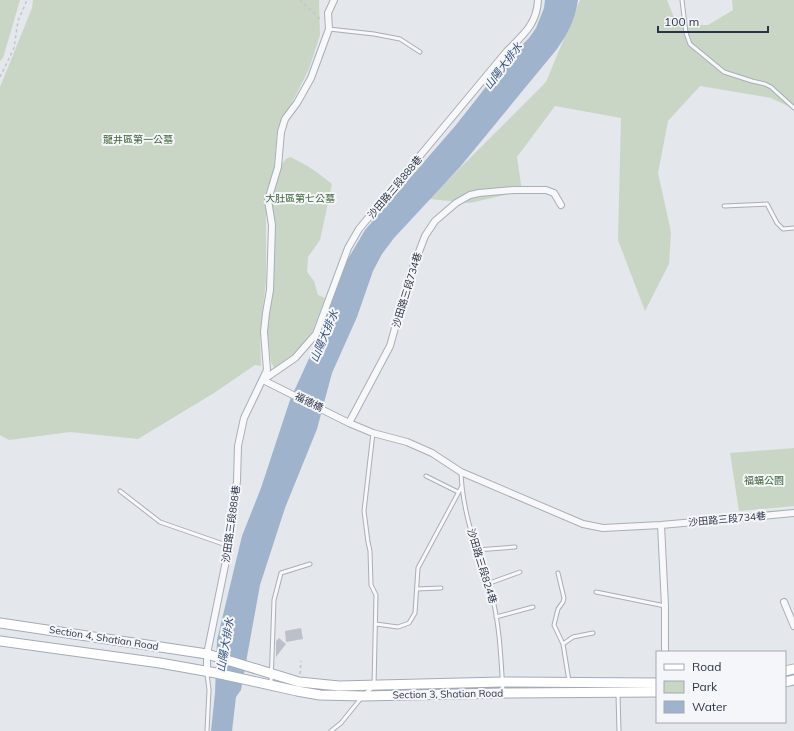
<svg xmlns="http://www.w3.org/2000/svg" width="794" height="731" font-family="Mulish,'Noto Sans TC',sans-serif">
  <rect width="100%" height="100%" fill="#e4e7ec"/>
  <!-- green -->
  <path fill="#c9d6c5" d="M0,0H20L3,58L0,61Z
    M33,0H319L320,35L309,69L277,132L274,169L266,192V282L260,333L261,366L255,365L214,393L138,439L70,432L9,440L0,435V87L32,8Z
    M580,0H667L677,25H708L733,10L732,0H794V109L771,98L700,86L668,121L658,173L671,232L669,264L645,311L618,240L621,118L555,106L517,157L522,191L470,203L429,199L546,82Z
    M290,157C306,164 319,173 332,184L320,240L308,257L307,272L314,281L318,295L325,298L312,333L298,351L274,368L271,362L267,327L274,236L271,193L277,182L281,165L286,159Z
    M794,448V506L739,511L730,453Z"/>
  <!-- water -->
  <path fill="#9fb4cc" d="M545,0H578C575,20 568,33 557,49L460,167L394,238L382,254L373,271L357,317L332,373L317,429L285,508L260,585L241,690L236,697L232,731H211L215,693L217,640L242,536L261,488L290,400L317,341L342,269L365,230L456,125L507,60L529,38L536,28L544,8Z"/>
  <!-- building -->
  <path fill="#bbc0ca" d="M301,628L303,639L286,642L285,631Z
    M279,638L286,644L276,657V641Z"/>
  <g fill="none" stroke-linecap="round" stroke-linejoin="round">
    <defs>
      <path id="lane" d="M682,0L686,33L690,44L724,72L752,81L765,84L771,87L794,108
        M329,29L374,34L400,39L420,52
        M724,206L767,204L777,223L783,229L794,228
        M461,472C462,506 473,539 483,571C486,580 491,590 493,600C500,629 501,661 503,691
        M426,476L458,492
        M120,491L160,522L229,546
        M476,550L515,547
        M558,573L564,598L563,602L558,609L554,625L563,644L569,681
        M487,584L520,572
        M417,589L441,588
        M596,592L665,606
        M496,617L533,607
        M376,624L398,627L409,623L415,613L418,568L462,486
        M563,644L573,637L593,633
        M271,684L274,600L281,573L310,564
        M366,693L374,686L376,595L371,585L370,551L368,542L364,511L373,433
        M618,694L619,731
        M207,731L209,690L207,674
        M331,731L341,723L362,697"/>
      <path id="street" d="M263,380L349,423L373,433L407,442L432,453L461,472L583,524L603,528L661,525L794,513
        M263,380L295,358L316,334L348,248L359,229L507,51C523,35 537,24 538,0
        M349,423L390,346L409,278L425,236L435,221L456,203L470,195L479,193L514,190H546L554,193L561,205
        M661,525L665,606V652
        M784,602L794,626
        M207,672V654L229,546L237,481L238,446L244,418L267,370L264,332L266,313L270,290L272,225L268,200L278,167L281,132L285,119L297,103L311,78L329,29L328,13L334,0"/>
      <path id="primary" d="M0,623L207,654L299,682L339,686L502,682L657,683
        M0,641L160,663L216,673L297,691L320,695L363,696L503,693L657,692
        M785,671L794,669
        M785,682L794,680"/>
    </defs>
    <!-- lane casing -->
    <use href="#lane" stroke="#a9aeb7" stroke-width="5"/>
    <!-- street casing -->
    <use href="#street" stroke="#a9aeb7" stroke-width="8"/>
    <!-- primary casing -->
    <use href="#primary" stroke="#a3abb8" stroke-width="11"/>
    <!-- path -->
    <path stroke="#c2c5cb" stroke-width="1.5" stroke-dasharray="3 3" stroke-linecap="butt" d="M300,0L321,20
      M0,77L14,48L18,21L27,0
      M300,674L301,661"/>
    <!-- lane -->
    <use href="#lane" stroke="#f7f8fa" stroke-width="3"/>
    <!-- street -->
    <use href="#street" stroke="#f7f8fa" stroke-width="6"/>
    <!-- primary -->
    <use href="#primary" stroke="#fff" stroke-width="9"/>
  </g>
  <g text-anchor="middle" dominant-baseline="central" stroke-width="4" stroke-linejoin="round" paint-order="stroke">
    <!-- park labels -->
    <g font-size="10" fill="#3f6138" stroke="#f4f6f9">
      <text x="138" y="139">龍井區第一公墓</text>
      <text x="300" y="198">大肚區第七公墓</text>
      <text x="764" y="480">福蝠公園</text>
    </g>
    <!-- street labels -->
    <g font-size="10" fill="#2b3445" stroke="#f4f6f9">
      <text transform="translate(395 187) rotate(-50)">沙田路三段888巷</text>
      <text transform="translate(407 290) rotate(-73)">沙田路三段734巷</text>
      <text transform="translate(309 402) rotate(26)">福德橋</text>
      <text transform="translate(727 519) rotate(-5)">沙田路三段734巷</text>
      <text transform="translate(231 524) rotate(-82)">沙田路三段888巷</text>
      <text transform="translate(482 566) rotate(73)">沙田路三段824巷</text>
      <text transform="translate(104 638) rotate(9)">Section 4, Shatian Road</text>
      <text transform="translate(448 694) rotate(-1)">Section 3, Shatian Road</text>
    </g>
    <!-- water labels -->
    <g font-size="11" font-style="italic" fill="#34527a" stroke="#f4f6f9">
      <text transform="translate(503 66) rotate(-53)">山陽大排水</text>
      <text transform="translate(324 336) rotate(-67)">山陽大排水</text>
      <text transform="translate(225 645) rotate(-80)">山陽大排水</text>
    </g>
  </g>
  <!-- legend -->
  <rect x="656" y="651" width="130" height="72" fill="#f4f6f9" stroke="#a4a8b1"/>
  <rect x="664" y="664" width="20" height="6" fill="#ffffff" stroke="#a4a8b1"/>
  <text x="692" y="671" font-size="12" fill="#2b3445">Road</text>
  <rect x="664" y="681" width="20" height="12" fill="#c9d6c5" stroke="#a4a8b1"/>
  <text x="692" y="691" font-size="12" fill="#2b3445">Park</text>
  <rect x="664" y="701" width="20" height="12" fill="#9fb4cc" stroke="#a4a8b1"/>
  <text x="692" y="711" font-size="12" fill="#2b3445">Water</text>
  <!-- scale -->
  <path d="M658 26v6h110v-6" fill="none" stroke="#2b3445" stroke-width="2"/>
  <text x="664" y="26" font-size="12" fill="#2b3445" stroke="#f4f6f9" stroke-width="3" paint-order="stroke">100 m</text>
</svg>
